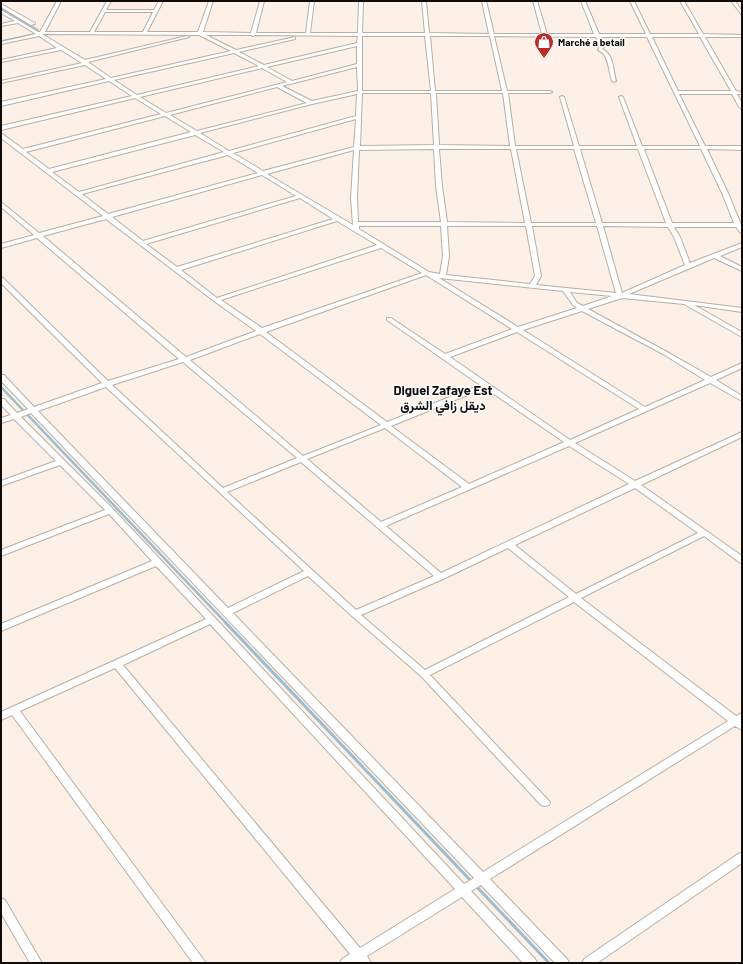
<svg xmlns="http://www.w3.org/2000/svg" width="743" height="964" font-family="Barlow,Vazirmatn,sans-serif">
  <rect width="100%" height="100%" fill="#fdf1e7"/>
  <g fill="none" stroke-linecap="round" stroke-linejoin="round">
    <!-- stream-far2 -->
    <path stroke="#9abdd3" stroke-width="1.5" d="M1,8L38,30
      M1,41L34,34"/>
    <!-- stream-far1 -->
    <path stroke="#9abdd3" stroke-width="2.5" d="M1,387L226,623"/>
    <!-- stream -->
    <path stroke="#9abdd3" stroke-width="3" d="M225,622L472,882
      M476,886L549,963"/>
    <defs>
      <path id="street" d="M57,1H61L45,32H90L107,1H111L106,10H154L159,1H163L147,32H198L209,1H213L203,32L251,33L260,1H264L256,33H306L310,1H314L310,33H358L359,1H363L362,33H425L422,1H426L429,33L489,34L482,1H486L494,34H542L533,1H537L547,34H594L581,1H585L599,34H646L630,1H634L650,34H699L680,1H684L703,34L742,35V37H705L736,91L742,92V94H737L742,103V109L739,107L732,94H679L705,146H742V150L707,149L728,193L742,227V233L740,232L736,227H674L680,237L690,263L742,243V247L720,256L742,267V271L714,258L629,294L742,308V312L694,305L742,332V337L684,304L622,298L588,309L667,352L711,377L742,363V368L716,380L742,396V401L710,383L575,443L635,481L742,432V437L641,485L742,556V563L739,562L704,536L581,598L736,716L742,713V730L735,726L490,879L567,959L569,963H555L481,885L471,891L535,959L537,963H523L462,897L367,956L371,963H340L342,959L350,954L115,668L20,711L206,963H193L12,715L1,720V712L206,619L156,566L1,631V624L152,561L109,514L1,556V550L105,510L60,465L1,486V481L56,461L14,419L1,423V418L11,415L1,405V399H4L17,413L28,409L1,381V375H4L34,407L102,383L1,283V277L3,278L108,381L179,359L37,238L1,248V244L34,235L1,207V202L39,233L103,216L1,138V133L23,149L161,114L135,98L1,130V126L132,96L109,81L1,106V102L106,79L85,65L1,83V81L82,63L61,50L1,62V60L57,48L39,36L1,44V42L36,34L18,23L1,26V24L15,21L1,13V10L38,32H40ZM105,12H153L143,32H94ZM42,34L199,35L231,51L111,78L88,62L189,37L187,36L85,60ZM206,35H251L253,36L255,35L358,36L357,43L264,65L239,52L295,39V37L236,50ZM362,36H425L431,91H362ZM430,36H490L502,91H435ZM494,36L596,37L600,46L598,50C599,51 602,52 603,53C609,60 609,73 612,81L614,82L616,81C613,71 614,54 602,49L604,47L600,37H647L700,146H642L623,97L621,96L619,97L637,146H579L564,97L562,96L560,97L574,146H515L508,93H550L552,92L550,91H507ZM652,37H700L731,91H678ZM357,46V64L292,81L267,67ZM234,53L259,66L137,95L114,80ZM357,67L358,91L312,101L282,86ZM262,68L287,82L166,113L140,97ZM277,87L307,103L197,131L170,115ZM362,93H431L434,145L360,146ZM436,93H503L510,146L439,145ZM357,94L356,116L229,151L200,133L312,104ZM165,116L191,132L49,169L26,152ZM356,119L354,147L263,171L233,153ZM195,135L224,152L79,192L52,172ZM434,149L436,186L441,222H358L357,198L359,150ZM439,149H511L525,223L447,222L442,186ZM516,149H574L596,223H531ZM580,149H638L666,223H602ZM644,149H701L722,193L734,223H672ZM354,150L351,198L353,225L267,174ZM228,155L258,173L108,214L82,194ZM262,175L296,196L143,241L112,217ZM300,198L333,219L177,267L146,244ZM106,219L214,301L256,331L186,357L43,236ZM337,221L377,245L217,298L181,270ZM359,226H441L443,256L440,274L429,272L359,229ZM447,226H526L535,276L530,284L446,275L449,256ZM532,226H597L616,293L536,285L541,276ZM603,226L668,227L674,237L685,265L622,293ZM381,248L422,273L262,328L221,300ZM426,275L512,329L445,354L391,318H387V320L480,385L387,422L266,332ZM439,278L563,291L573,305L577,308L518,327ZM570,292L612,296L583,306L577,303ZM582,311L663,354L705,380L645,407L523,330ZM517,332L639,409L570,440L450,357ZM260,334L381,425L303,456L190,360ZM183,362L297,458L223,488L112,385ZM106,387L304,571L228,608L38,411ZM485,388L564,442L469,484L391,426ZM31,413L474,878L464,884L113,509L21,417ZM385,428L462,487L381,522L307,459ZM569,446L629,484L441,573L386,526ZM301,462L434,576L356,610L227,492ZM635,488L698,533L576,594L515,545ZM508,548L569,597L425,670L361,615L443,579ZM308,576L352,616L421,676L541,805L545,806L549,805L550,802L430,675L574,602L728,721L483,872L233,613ZM210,624L455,889L360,948L123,665Z
        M731,1H735L742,11V15Z
        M1,4L35,23V24L31,25L1,7Z
        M742,853V863L597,963H582L584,959L738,854Z
        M1,898L5,900L42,963H30L1,913Z"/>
    </defs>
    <!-- street casing -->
    <use href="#street" stroke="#b9aea4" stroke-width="2"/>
    <!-- street -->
    <use href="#street" fill="#fff" fill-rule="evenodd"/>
  </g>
  <!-- icons -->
  <defs>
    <symbol id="shop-pin" viewBox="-11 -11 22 30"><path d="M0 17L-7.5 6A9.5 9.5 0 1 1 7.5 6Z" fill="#b92a28" stroke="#fff"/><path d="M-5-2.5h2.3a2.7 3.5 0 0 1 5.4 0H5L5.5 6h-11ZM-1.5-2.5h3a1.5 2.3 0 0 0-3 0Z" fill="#fff"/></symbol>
  </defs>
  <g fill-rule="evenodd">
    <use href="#shop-pin" x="533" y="31" width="22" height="30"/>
  </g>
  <g text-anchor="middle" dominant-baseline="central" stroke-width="3" stroke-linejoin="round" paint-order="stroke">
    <!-- far-poi labels -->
    <g font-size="10" font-weight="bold" fill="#0e0b08" stroke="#fff" text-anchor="start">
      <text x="558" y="42">Marché a betail</text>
    </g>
    <!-- neighbourhood labels -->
    <g font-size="13" font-weight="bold" fill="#0e0b08" stroke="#fff">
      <text x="443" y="390">Diguel Zafaye Est<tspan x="443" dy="15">ديقل زافي الشرق</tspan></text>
    </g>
  </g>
  <!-- border -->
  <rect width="743" height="964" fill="none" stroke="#0e0b08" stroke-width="4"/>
</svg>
